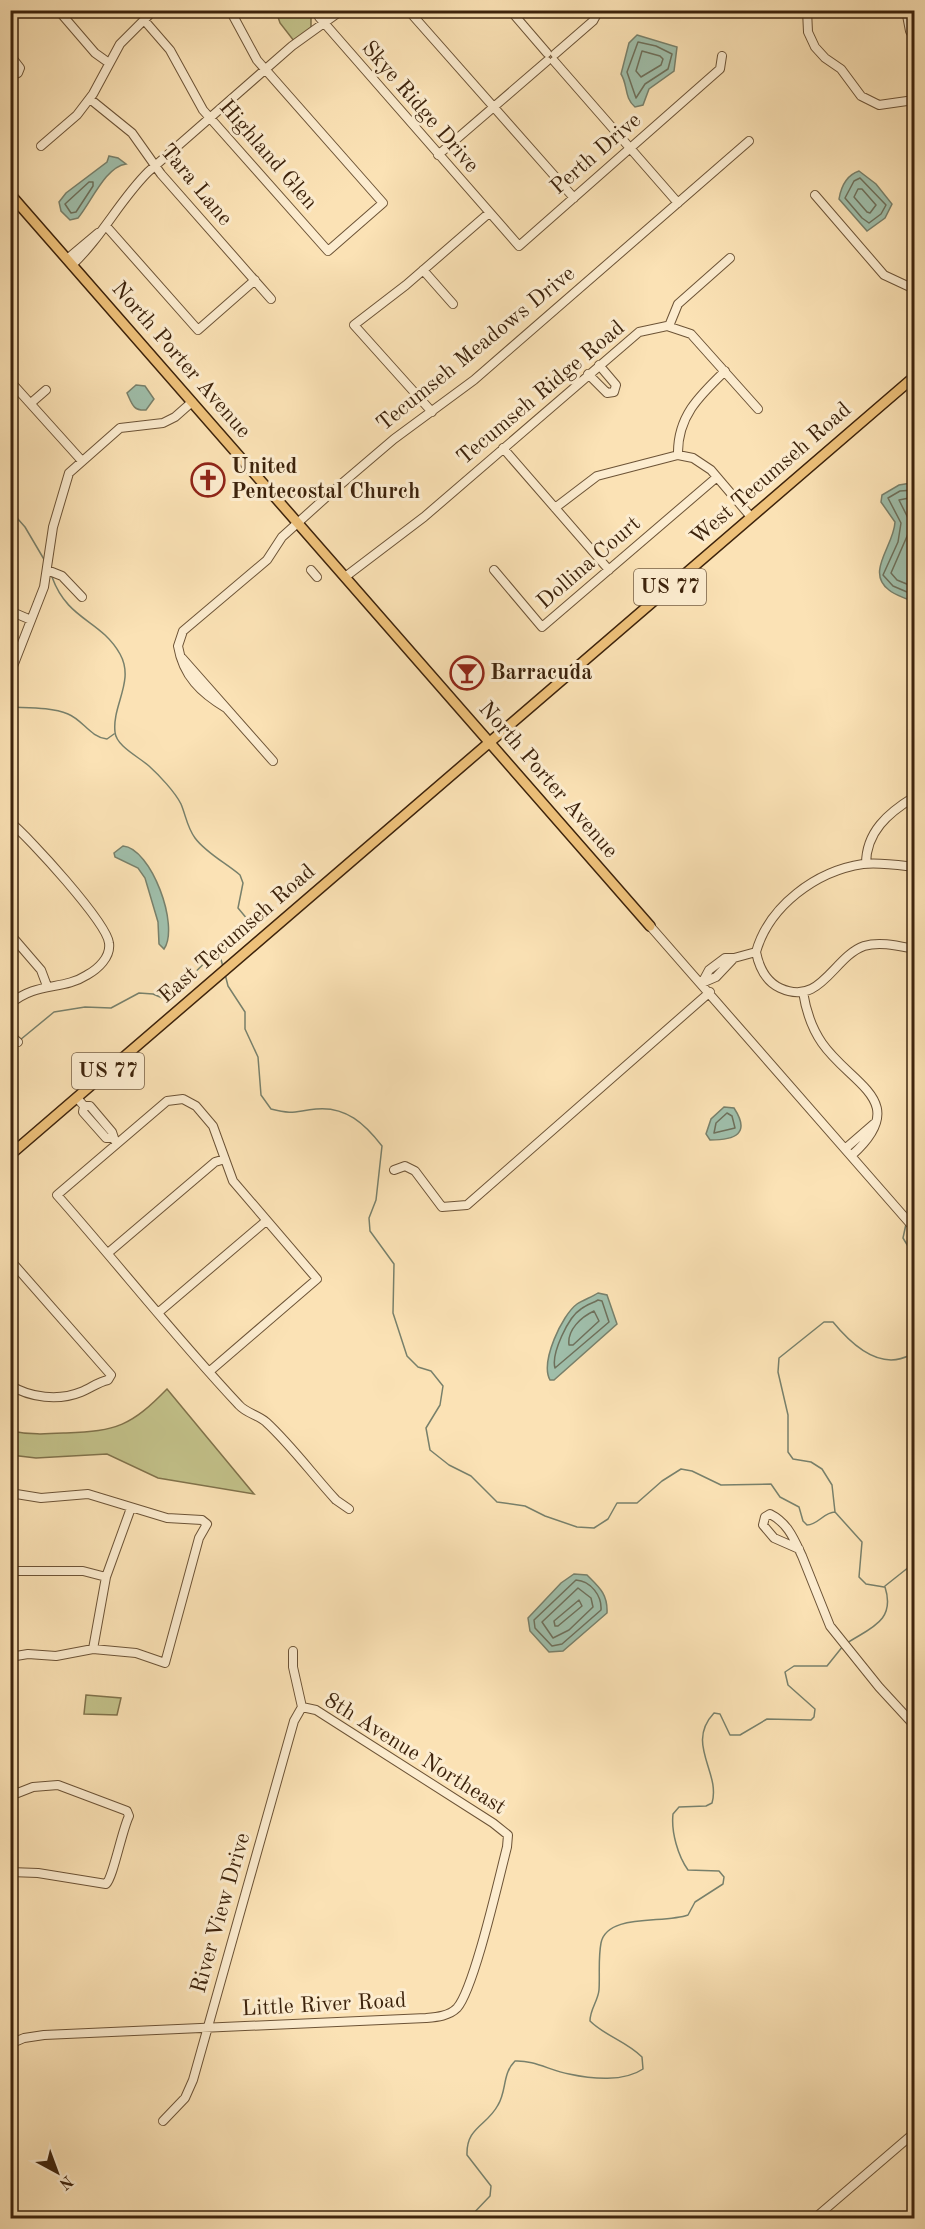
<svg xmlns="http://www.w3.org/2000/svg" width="925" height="2229" font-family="'Old Standard TT',serif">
  <rect width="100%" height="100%" fill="#fbe2b5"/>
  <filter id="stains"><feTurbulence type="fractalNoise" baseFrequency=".00333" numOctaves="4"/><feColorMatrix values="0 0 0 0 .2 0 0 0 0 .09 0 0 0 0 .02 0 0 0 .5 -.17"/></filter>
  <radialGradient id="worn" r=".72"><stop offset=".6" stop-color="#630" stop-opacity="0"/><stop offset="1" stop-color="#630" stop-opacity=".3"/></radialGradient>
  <!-- green -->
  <path fill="#c3c28a" stroke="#80724b" stroke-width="1.5" d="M276,11H314L311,15V28L294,41L280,23Z
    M167,1389L254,1494L158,1478L107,1454L36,1458L11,1455V1431C30,1435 46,1434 66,1433C117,1431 131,1426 167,1389Z
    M86,1695L121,1698L117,1715L84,1714Z"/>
  <!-- water -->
  <path fill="#9fbeaa" stroke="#78806b" stroke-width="1.5" d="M637,35L677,47L674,71L649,89L643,105L635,107C624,98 628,85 621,74L629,43Z
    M109,156L118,158L126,164C105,167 91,203 78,218L70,220L61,211L59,202L66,193L107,162Z
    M859,171L876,184L892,204L885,218L867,231L839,199C841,187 847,175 859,171Z
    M136,385L145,386L154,399L146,410C133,411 132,404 127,393Z
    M911,483L914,484V603C907,598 896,596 889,590C865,572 894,546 895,522L881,502L882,495L899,485Z
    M123,846C151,848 180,926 164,949L159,944L158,922L145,878L138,868L115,857L114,853Z
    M724,1107L734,1108C751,1134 735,1140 710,1140L706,1134L711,1119Z
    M598,1293L607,1295L617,1324L554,1380H550C540,1362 562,1315 577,1304C583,1300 592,1297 598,1293Z
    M574,1574L587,1575C599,1587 608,1594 607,1613L563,1651L549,1652L530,1631L528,1618L561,1583Z"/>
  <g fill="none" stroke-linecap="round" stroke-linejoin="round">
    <!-- shore -->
    <path stroke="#6e705b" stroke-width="1.5" d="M638,42L656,46L672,54L668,69L645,84L636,98L627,72Z
      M642,51L660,56L663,59L661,65L641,77L636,71Z
      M860,178L886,205L881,214L869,223L862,218L845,198L854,181Z
      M89,182H93V186L76,212L71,213L65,204Z
      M858,189H862L876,205L870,213L867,212L854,197Z
      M914,490L900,491L888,498L901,523L898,542L883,575L893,586L914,595
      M914,497L899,500L908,518V534L891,573L897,580L914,587
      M727,1113L732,1116L735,1128L714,1133L716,1123Z
      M598,1300L602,1301L609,1322L555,1368C551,1354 568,1317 581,1309C586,1305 593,1303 598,1300Z
      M594,1311L599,1321L573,1345H569C567,1330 581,1317 594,1311Z
      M576,1580C591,1581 602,1596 601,1610L562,1644L552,1646L535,1628L534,1620Z
      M578,1588L591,1598L593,1607L569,1630L553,1638L542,1622Z
      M579,1600L582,1606L558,1626H555L554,1621Z"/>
    <!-- stream -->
    <path stroke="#78806b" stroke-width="1.5" d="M10,510L25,527L45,561
      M10,707C28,708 51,707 68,714C83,720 90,737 107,739L114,734
      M218,948L223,967
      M225,974L228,986L245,1012V1029L258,1057L261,1095L271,1109C294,1115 295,1111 316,1109C346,1106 365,1124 382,1146L376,1200L369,1218L370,1231L394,1264L393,1313L407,1356L418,1367L431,1371L443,1386L440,1405L426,1428L430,1450L449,1465L471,1476L497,1502L525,1506L545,1516L577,1527L594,1528L608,1519L617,1503H637L662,1481L681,1469L692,1471L721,1485L771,1484L780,1497L799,1507L803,1521L807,1525C818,1525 824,1512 835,1512
      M20,1040L54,1012L85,1007L111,1008L139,993L153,994L167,1000L248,920L238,908L243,883L240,875C226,863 206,853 195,838C187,827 186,816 181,804C175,792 159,775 149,766C139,757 116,746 115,732C112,705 135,681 120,654C100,619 68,621 52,577
      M10,1048L16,1043
      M906,1224L903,1238L914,1256
      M885,1586L914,1563
      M884,1587L866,1584L859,1577L862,1542L835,1512L832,1485L822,1469L811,1462L793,1459L788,1452V1415L778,1372L779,1358L824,1322H833C851,1344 880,1371 910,1355L914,1335
      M847,1643C870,1628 896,1621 885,1587
      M469,2218L490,2196L491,2186L467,2155C466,2127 487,2126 498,2105C507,2090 502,2074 515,2061C534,2060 551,2071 569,2074C592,2079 624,2082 643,2069L642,2057C626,2041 605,2036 590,2021C590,2009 598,2001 599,1990C600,1975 598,1959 601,1943C607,1913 664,1924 688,1915L695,1902L723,1884L724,1877L719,1871L688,1870C678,1856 671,1832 673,1814L679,1807L706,1806L712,1803C721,1772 685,1744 714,1713L720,1714L730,1735H740L767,1719L811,1720L814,1717L815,1709L788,1685L785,1672L794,1666H827L843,1646"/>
    <defs>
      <path id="minor" d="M58,10L95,53L109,63
        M408,10L574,198
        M510,10L547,53
        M807,10L808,32L815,47L825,58L841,69L861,96L879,105L914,100
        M906,10L910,31L914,38
        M319,17L519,246L720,69L722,56
        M144,20L170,50L203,110L328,251L383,203L257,60L230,10
        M555,54L593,21L599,10
        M10,55L20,68L18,73L10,77
        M554,61L678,203
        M90,99L132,133L161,174L271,299
        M41,146L77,115L93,94L120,44L154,10
        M438,155L547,61
        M815,195L884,275L914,289
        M106,226L198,330L255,280
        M67,259L98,233
        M72,265C102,237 119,201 148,172L292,46L342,10
        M423,270L453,304
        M669,326L678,304L730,258
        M588,374L607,393L614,392L616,385L599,365
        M10,381L82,461
        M31,403L46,390
        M432,412L354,325L406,285L489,213
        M503,448L609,570
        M678,455C677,417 699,396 725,371
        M555,508L597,476L678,455L693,458L711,470L751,517
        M47,570L62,576L82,597
        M311,570L317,577
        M494,570L542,627L717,477
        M345,577L424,517L639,332L667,326L691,334L758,409
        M10,611L31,620
        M182,658L273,761
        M10,674L44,587L53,527L69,473L120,428L163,423L175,417L192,402
        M226,708C201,693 183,676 178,646L183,631L267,560L282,537L333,491L394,439L474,380L749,141
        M10,822C29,837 107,923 109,943C111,957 98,969 87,975C62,991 37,981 10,1004
        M866,864C866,832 888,813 914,797
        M650,926L914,1228
        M10,934L41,970L47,986
        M756,952C769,906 816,871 863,864C879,862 898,865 914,867
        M725,958H734L716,977L702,983L709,970Z
        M734,958L756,952C759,967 765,981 780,988C821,1007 833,957 864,946C880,941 899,946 914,949
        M803,992C806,1011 811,1027 822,1043C851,1085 912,1101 852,1155
        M10,1035L18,1042
        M77,1098L84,1106L83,1112L106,1138H113
        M84,1106H90L112,1132L115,1141
        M846,1148L876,1122
        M394,1170L405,1166L415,1171L442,1207L467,1205L710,992
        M108,1253L215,1162L225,1159
        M10,1260L111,1375L108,1380C98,1382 91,1388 81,1392C59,1401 30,1398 10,1385
        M159,1312L266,1221
        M210,1371L317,1279L233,1181L213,1126L196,1106L183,1099L167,1101L57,1195C118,1264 176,1338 239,1405C246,1413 258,1415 266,1422C291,1445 313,1475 336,1500L349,1509
        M10,1493L41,1498L88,1494L167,1518L202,1520L207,1524L199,1538L165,1663L136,1653L93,1649L56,1656L28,1654L10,1657
        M799,1549L774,1538L763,1525L765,1517L770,1514C788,1523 794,1539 802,1556L830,1626L879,1687L914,1725
        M10,1571H83L106,1577
        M93,1649L106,1577L131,1508
        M293,1651V1667L302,1707
        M10,1796L33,1787L58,1785L127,1811L129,1816C122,1830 113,1878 106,1884L38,1873L10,1872
        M10,2044L24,2038L44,2035L426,2018C437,2017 449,2016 457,2008C474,1989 499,1878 507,1847L508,1835L493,1823L316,1710L302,1707
        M163,2121L185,2098L193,2080L294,1721L302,1707
        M815,2218L914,2133"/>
      <path id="major" d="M10,194L650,926
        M10,1155L914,377
        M10,2214L14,2218"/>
    </defs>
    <!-- minor casing -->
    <use href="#minor" stroke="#6c5336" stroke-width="10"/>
    <!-- major casing -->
    <use href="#major" stroke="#3d230c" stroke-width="12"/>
    <!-- minor -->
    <use href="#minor" stroke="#fceccf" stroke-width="8"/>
    <!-- major -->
    <use href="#major" stroke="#eec17a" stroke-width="9"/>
  </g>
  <!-- icons -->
  <defs>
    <symbol id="church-ring" viewBox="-11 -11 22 22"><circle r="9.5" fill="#fceccf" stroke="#8f2418" stroke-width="1.5"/><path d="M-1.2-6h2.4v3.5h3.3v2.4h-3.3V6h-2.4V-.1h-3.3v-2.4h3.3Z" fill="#8f2418"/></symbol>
    <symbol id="bar-ring" viewBox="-11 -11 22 22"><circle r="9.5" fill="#fceccf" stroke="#8f2418" stroke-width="1.5"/><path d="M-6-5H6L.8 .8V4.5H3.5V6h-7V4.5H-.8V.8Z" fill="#8f2418"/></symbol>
  </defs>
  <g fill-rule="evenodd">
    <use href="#church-ring" x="189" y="461" width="38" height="38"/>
    <use href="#bar-ring" x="448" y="654" width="38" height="38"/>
  </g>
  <g text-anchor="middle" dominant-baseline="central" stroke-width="6" stroke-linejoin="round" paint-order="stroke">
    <!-- shield labels -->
    <g fill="#fceccf" stroke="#765f46" stroke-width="1.5">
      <rect x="634" y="569" width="72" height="36" rx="4.5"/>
      <rect x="72" y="1053" width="72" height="36" rx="4.5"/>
    </g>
    <g font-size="21" font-weight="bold" fill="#3d230c">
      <text x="670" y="587">US 77</text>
      <text x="108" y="1071">US 77</text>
    </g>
    <!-- street labels -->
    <g font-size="22" fill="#3d230c" stroke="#fceccf">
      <text transform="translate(420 107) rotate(49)">Skye Ridge Drive</text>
      <text transform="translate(596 154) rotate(-41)">Perth Drive</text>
      <text transform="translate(268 155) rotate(49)">Highland Glen</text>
      <text transform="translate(196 185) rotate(50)">Tara Lane</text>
      <text transform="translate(476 349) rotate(-39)">Tecumseh Meadows Drive</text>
      <text transform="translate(181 360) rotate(49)">North Porter Avenue</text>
      <text transform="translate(541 393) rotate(-40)">Tecumseh Ridge Road</text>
      <text transform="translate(771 474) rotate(-41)">West Tecumseh Road</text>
      <text transform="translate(589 563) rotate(-41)">Dollina Court</text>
      <text transform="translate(548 780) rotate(49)">North Porter Avenue</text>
      <text transform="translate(237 934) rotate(-41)">East Tecumseh Road</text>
      <text transform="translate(415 1754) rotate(32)">8th Avenue Northeast</text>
      <text transform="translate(221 1913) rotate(-74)">River View Drive</text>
      <text transform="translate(324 2005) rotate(-3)">Little River Road</text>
    </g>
    <!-- poi labels -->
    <g font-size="22" font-weight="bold" fill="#3d230c" stroke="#fceccf" text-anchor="start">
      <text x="231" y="467">United<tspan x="231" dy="25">Pentecostal Church</tspan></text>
      <text x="490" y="673">Barracuda</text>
    </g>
  </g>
  <!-- margin -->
  <rect width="925" height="2229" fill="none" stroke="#fbe2b5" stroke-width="36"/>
  <rect x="12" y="12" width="901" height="2205" fill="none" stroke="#3d230c" stroke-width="3"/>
  <rect x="18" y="18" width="889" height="2193" fill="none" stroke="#3d230c" stroke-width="1.5"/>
  <!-- north arrow -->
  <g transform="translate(57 2172) rotate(139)" stroke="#fceccf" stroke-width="4.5" paint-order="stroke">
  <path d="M0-4.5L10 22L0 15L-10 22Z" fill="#3d230c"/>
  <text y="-9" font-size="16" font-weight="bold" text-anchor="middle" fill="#3d230c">N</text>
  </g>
  <rect width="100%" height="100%" filter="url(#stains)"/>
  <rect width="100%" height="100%" fill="url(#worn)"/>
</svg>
